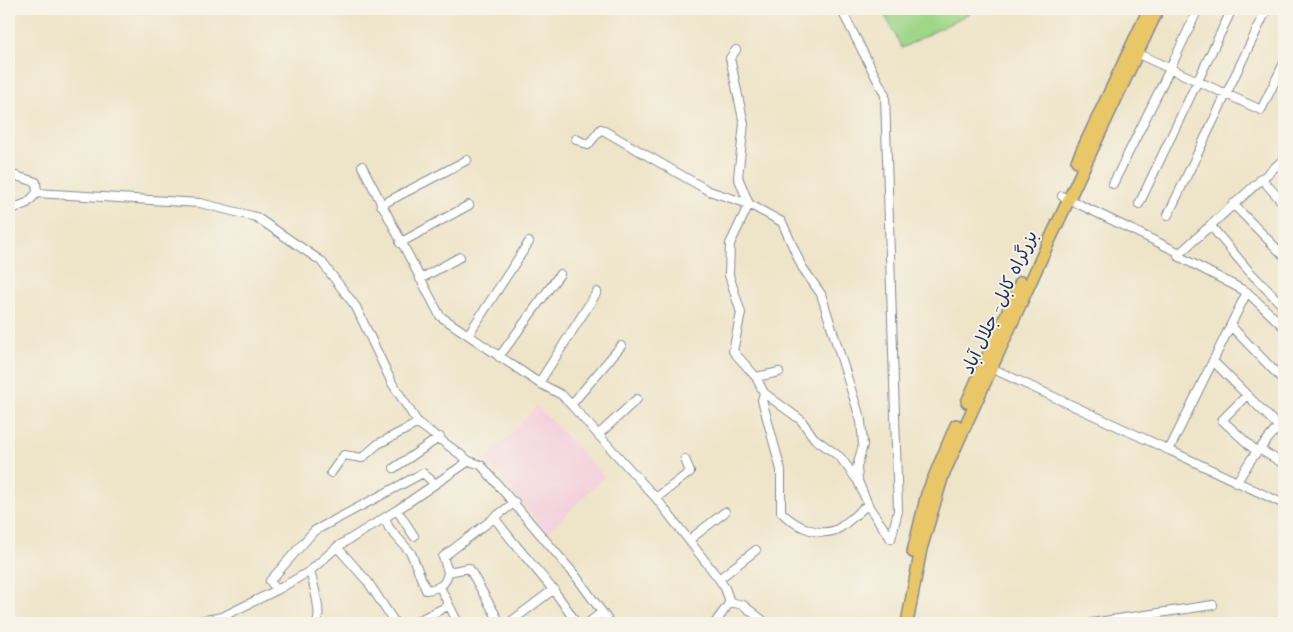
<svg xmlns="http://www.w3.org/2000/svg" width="1293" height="632" font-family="'Indie Flower','Playpen Sans Arabic',sans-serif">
  <rect width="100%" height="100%" fill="#f7f3e8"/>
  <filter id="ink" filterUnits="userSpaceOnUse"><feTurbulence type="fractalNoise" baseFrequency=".02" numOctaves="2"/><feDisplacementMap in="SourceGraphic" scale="10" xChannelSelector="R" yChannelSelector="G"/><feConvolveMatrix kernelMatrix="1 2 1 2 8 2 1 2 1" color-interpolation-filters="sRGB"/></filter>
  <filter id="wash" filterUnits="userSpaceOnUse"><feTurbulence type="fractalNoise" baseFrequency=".0096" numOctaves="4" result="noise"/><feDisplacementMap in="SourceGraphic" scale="20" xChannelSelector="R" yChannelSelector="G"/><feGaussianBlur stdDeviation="1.12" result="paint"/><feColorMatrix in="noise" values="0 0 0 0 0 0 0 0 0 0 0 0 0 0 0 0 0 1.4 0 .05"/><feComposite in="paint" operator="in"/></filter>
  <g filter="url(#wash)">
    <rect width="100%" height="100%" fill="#eee4c8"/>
    <!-- built -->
    <path fill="#f4cfdd" d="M537,406L605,477L547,533L486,460Z"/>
    <!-- grass -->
    <path fill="#9fd688" stroke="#5d8273" d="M882,9H978L902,48Z"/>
  </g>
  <g filter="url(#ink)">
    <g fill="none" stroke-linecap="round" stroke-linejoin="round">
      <defs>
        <path id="minor" d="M736,50L730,58L744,124L738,177L749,204L782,222L802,267L821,294L861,421L863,445L857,467L858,481L869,507L891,539L898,511L885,95L841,9
          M1136,53L1261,110L1284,63
          M576,139L588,145L601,129L709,191L749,204L730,244L729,275L741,313L733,351L756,377L779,372
          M362,166L440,316L539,383L562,395L656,498L719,579L725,588L730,602L715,623
          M9,174L36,182L37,193
          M1261,178L1284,204
          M1113,184L1170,69L1198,9
          M1062,196L1180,253L1284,159
          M1139,204L1232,9
          M1233,204L1284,256
          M381,205L467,160
          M9,210L27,203L37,193L200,203L256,217L321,261L356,307L392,383L418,423L469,461L481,465L575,575L610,623
          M1168,215L1267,9
          M1210,225L1248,270L1284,307
          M400,243L469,205
          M1180,253L1178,256L1247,292L1169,450L1284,504
          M420,279L460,257
          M1247,292L1284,327
          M1231,326L1284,381
          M468,335L529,242
          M499,357L560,274
          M1213,361L1284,432
          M991,368L1169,450
          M756,377L764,393L801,420L814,438L840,457L858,481
          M539,383L597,292
          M764,393L762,400L781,470V512C795,526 822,540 841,527C850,520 859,512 868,504
          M1247,395L1222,420L1257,452
          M571,405L621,346
          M598,435L637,399
          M1259,449L1284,464
          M394,468L440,437
          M331,473L344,455L362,458L378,444L418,423
          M1236,483L1252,458L1284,420
          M656,498L690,472L685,459
          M397,510L414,536
          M494,517C520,554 553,584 576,623
          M385,518L389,528L411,553L426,590C439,588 446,586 448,572
          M689,540L725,512
          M337,547L368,582L395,623
          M310,571C313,583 322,612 317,623
          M719,579L756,550
          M440,587L458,623
          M277,590L270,581L314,531L423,473L435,484
          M730,602L743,605L766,623
          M185,623L188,621H200L222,617L277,590L310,571L337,547L397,510L469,461
          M413,623L448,606
          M500,623L469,568L448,572L443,557L515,502
          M509,623L554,589
          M588,623L601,613
          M1091,623L1213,605"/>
        <path id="highway" d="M1077,161L1149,9
          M967,402L1021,282
          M913,552L927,494L956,425
          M907,623L921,549L943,475L1045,250L1158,9"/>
      </defs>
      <!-- minor casing -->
      <use href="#minor" stroke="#848a93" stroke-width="10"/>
      <!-- highway casing -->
      <use href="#highway" stroke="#848a93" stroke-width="14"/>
      <!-- minor -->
      <use href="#minor" stroke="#fff" stroke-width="8"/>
      <!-- highway -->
      <use href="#highway" stroke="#e9c769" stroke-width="11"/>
    </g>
  </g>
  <g text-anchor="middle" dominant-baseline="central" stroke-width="4" stroke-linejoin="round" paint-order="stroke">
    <!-- street labels -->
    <g font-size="18" fill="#1b2f5e" stroke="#f7f3e8">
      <text transform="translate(1001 303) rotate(-65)">بزرگراه کابل- جلال آباد</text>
    </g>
  </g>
  <!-- margin -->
  <rect width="1293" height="632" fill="none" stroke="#f7f3e8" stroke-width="30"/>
</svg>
